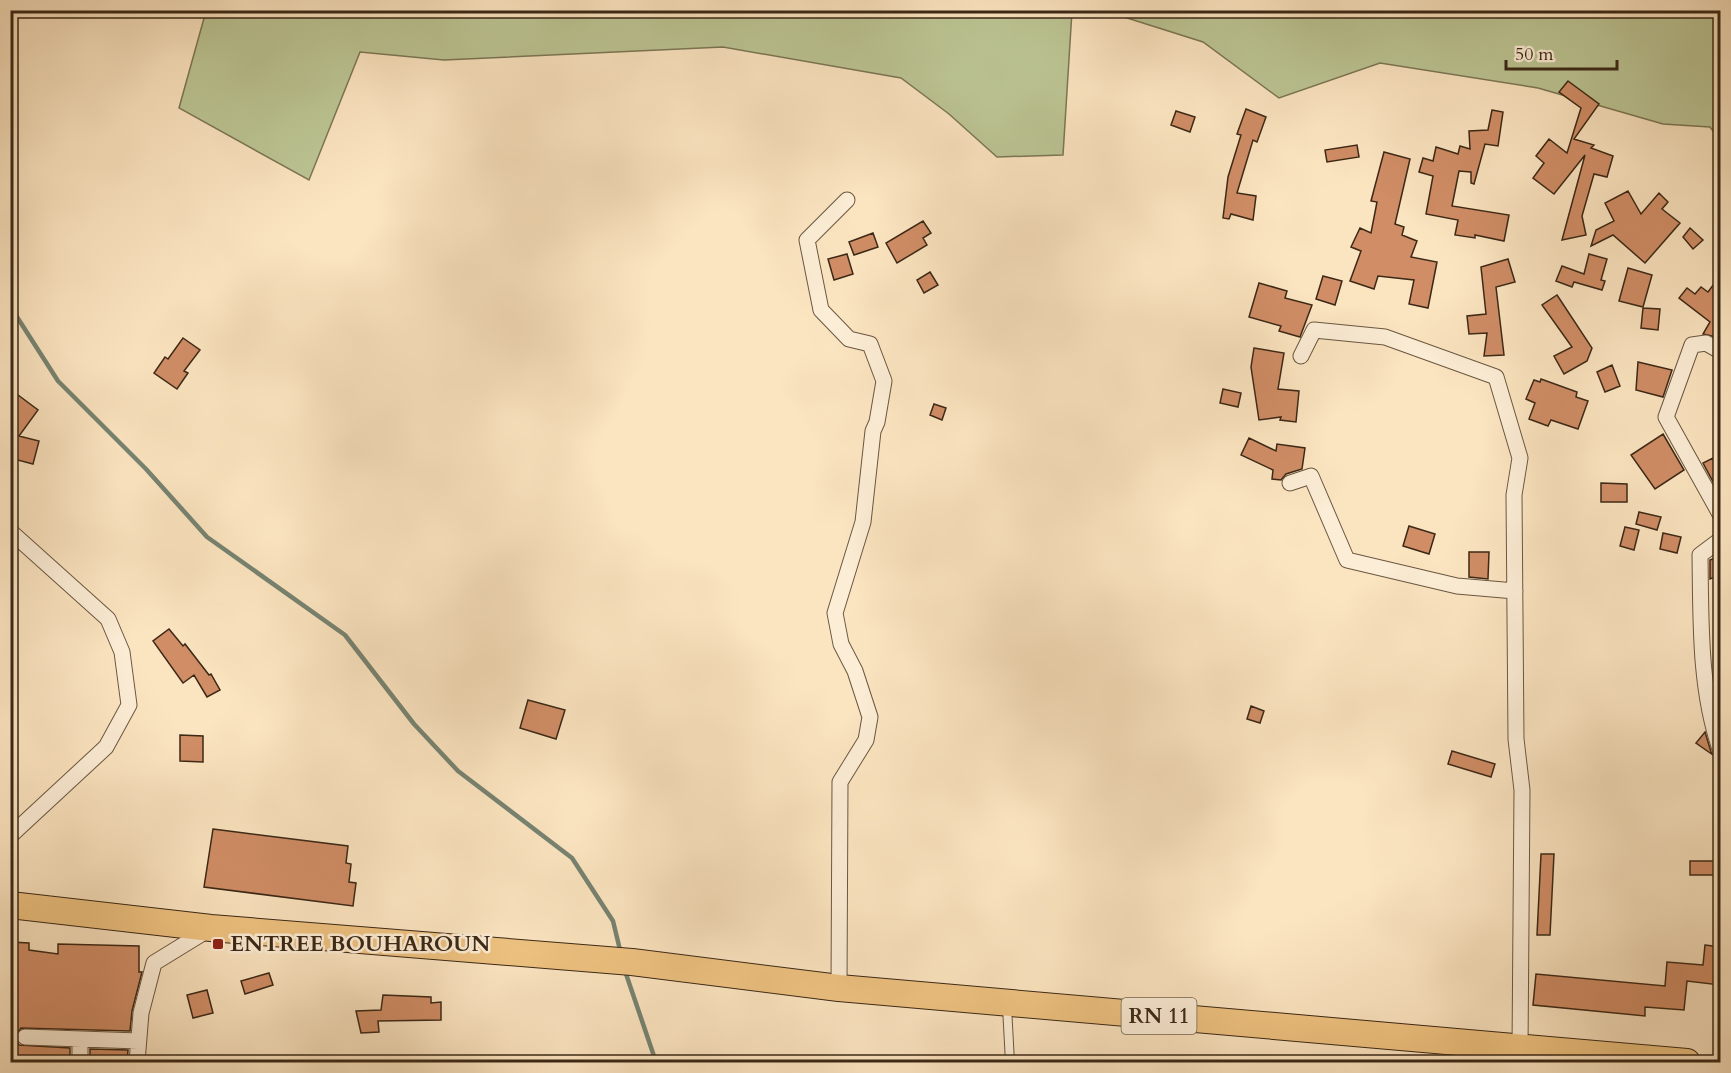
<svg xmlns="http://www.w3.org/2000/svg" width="1731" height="1073" font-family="Cardo,serif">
  <rect width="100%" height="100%" fill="#fbe4c0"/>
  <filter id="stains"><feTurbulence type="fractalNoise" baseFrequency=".00333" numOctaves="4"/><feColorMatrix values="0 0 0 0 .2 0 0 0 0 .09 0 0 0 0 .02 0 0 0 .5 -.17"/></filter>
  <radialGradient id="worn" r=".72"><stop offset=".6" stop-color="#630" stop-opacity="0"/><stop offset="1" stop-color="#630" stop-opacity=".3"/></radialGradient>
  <!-- green -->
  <path fill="#bcc594" stroke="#7c7655" stroke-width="1.5" d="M206,11H1072L1063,155L997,157L949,114L901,78L723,47L444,60L360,52L309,180L179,108Z
    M1105,11H1720V140L1710,127L1663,124L1538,88L1380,63L1279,98L1203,42Z"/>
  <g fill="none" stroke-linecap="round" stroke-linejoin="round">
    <!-- stream -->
    <path stroke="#778371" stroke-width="4.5" d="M10,306L58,381L146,469L207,537L345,635L414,724L458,771L572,858L613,921L621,954
      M624,968L656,1062"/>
  </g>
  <!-- building -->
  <path fill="#d08d66" stroke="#3b2816" stroke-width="1.5" d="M1568,81L1599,104L1574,139L1594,145L1591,148L1613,156L1607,177L1594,174L1582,216L1586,235L1562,240L1585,155L1554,194L1533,178L1544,163L1536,156L1549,139L1567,153L1581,108L1559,92Z
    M1246,109L1266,117L1257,142L1253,140L1237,193L1256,196L1253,220L1231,214L1229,219L1223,218L1228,177L1241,135L1237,134Z
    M1492,110L1503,112L1498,146L1485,144L1474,184L1471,183V172L1459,171L1452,206L1509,215L1504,241L1475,235V238L1455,235L1458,220L1426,214L1433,176L1419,172L1423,158L1433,161L1436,147L1458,154L1460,146L1470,149L1469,131L1488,130Z
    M1176,111L1195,117L1190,132L1171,125Z
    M1357,145L1359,157L1327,162L1325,150Z
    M1384,152L1410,159L1395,224L1404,227L1402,235L1417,241L1411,257L1437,262L1428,308L1409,304L1414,280L1378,276L1374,289L1350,281L1361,251L1351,247L1360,228L1371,233L1377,202L1371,201Z
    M1628,191L1641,214L1659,193L1668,202L1662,209L1680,223L1645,263L1613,235L1591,246L1596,230L1614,221L1605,203Z
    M923,221L931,233L923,238L927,245L897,263L886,243Z
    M1690,228L1703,240L1693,249L1683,237Z
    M873,233L878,247L854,255L849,242Z
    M847,254L853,274L834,280L828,259Z
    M1589,254L1607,259L1601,280L1605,281L1602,290L1574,282L1572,287L1556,281L1562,266L1584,274Z
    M1508,259L1515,282L1496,287L1504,355L1484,356L1487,333L1469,334L1467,316L1486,314L1481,267Z
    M1628,268L1652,275L1643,307L1619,301Z
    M930,272L938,285L924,293L917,280Z
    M1323,276L1342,281L1335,305L1316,299Z
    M1720,276V330L1716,337L1703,334L1710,322L1679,298L1687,288L1695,294L1701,287L1708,292Z
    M1259,283L1287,291L1285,298L1312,305L1300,337L1279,331L1281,326L1249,317Z
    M1557,295L1592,348L1587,361L1564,374L1554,356L1572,347L1542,305Z
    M1643,308L1660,309L1658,330L1641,328Z
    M183,338L200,350L184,371L188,373L177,389L154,373L165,357L168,359Z
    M1254,348L1284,353L1278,389L1299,391L1296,422L1280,420L1281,417L1259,420L1251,367Z
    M1638,362L1672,370L1663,397L1636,390Z
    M1612,365L1620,386L1605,392L1597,372Z
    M1541,379L1577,392L1576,397L1588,401L1578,429L1551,420L1548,426L1529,419L1535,403L1526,399L1534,380L1540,382Z
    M10,389L38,410L19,436L39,441L33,464L10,458V441L16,421L10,417Z
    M1223,389L1241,393L1238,407L1220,403Z
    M934,404L946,408L942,420L930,415Z
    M1663,434L1684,470L1655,489L1631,455Z
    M1249,438L1276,451L1277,444L1305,448L1302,469L1286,474L1281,480L1272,479L1273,470L1241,455Z
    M1713,458L1720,473V488L1717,489L1703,463Z
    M1601,483L1627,484V502H1601Z
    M1639,512L1661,517L1657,530L1636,524Z
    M1409,526L1435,534L1429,554L1403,546Z
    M1625,527L1639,530L1634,550L1620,546Z
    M1663,533L1681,537L1677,553L1660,549Z
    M1469,552H1489L1488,579L1469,577Z
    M1720,556V575L1710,579V560Z
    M169,629L183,646L185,644L209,675L211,674L220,690L207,697L194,675L183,683L153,641Z
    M528,700L565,710L556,739L520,728Z
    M1251,706L1264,711L1260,723L1247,719Z
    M1705,732L1711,752L1713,755L1696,743Z
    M180,735L203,736V762L180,761Z
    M1452,751L1495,764L1491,777L1448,764Z
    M213,829L348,846L346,863L351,864L349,882L356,883L353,906L204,887Z
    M1541,854H1554L1550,935H1537Z
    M1690,861H1720V875H1690Z
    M10,942L29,943V950L58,954V944L139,946V972H142L132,1011L130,1031L21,1028L15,1036L19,1045L70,1048V1062L10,1061Z
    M1705,945L1720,947V985L1687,981L1684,1010L1645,1007V1016L1533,1005L1536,974L1665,986L1667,962L1703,965Z
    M269,973L273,985L245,994L241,981Z
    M207,990L213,1013L193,1018L187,995Z
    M383,995L431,997V1003L441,1002V1020L378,1021L379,1032L361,1033L356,1011L381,1010Z
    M90,1049L128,1050L127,1062H90Z"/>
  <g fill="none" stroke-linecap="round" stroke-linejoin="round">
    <defs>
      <path id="lane" d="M1007,1007L1010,1062"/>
      <path id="street" d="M1720,351L1706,343L1692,345L1666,417L1720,514
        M1301,356L1314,330L1385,337L1496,377L1520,458L1514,495L1516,739L1522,790L1520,1049
        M1290,483L1311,476L1347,560L1457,586L1515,591
        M10,531L108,619L122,652L129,705L106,747L10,836
        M1720,540L1700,555C1701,619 1699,688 1720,749
        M839,988L840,782L866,740L870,717L855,671L841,644L835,613L863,522L873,431L877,422L884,381L870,344L849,339L821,310L807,240L847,200
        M25,1037L138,1041
        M80,1062V1039
        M137,1062L141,1013L154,963L211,928"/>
      <path id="primary" d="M10,905L211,928L632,962L839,988L1687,1062"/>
    </defs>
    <!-- lane casing -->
    <use href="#lane" stroke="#6b5740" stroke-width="10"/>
    <!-- street casing -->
    <use href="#street" stroke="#6b5740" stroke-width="17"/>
    <!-- primary casing -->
    <use href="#primary" stroke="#3b2816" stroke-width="28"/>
    <!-- lane -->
    <use href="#lane" stroke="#fcedd6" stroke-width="8"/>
    <!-- street -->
    <use href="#street" stroke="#fcedd6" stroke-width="15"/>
    <!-- primary -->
    <use href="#primary" stroke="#eec280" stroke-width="26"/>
  </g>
  <!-- markers -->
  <rect fill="#8f2418" stroke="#fcedd6" stroke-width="2" x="212" y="938" width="12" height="12" rx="3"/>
  <g text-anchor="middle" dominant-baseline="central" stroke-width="5" stroke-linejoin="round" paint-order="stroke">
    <!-- shield labels -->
    <rect fill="#fcedd6" stroke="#756350" stroke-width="1.5" x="1121.5" y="998" width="75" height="36" rx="4.5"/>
    <g font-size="21" font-weight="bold" fill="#3b2816">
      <text x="1159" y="1016">RN 11</text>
    </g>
    <!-- poi labels -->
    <g font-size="22" font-weight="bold" fill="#3b2816" stroke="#fcedd6" text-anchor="start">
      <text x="230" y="944">ENTREE BOUHAROUN</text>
    </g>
  </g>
  <!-- margin -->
  <rect width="1731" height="1073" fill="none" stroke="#fbe4c0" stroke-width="36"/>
  <rect x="12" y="12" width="1707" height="1049" fill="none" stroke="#3b2816" stroke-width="3"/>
  <rect x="18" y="18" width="1695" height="1037" fill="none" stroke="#3b2816" stroke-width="1.5"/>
  <!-- scale -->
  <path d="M1506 60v9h111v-9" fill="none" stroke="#3b2816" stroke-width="3"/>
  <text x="1515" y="60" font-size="18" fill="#3b2816" stroke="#fcedd6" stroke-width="4.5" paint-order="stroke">50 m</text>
  <rect width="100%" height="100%" filter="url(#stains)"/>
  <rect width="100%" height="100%" fill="url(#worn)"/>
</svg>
